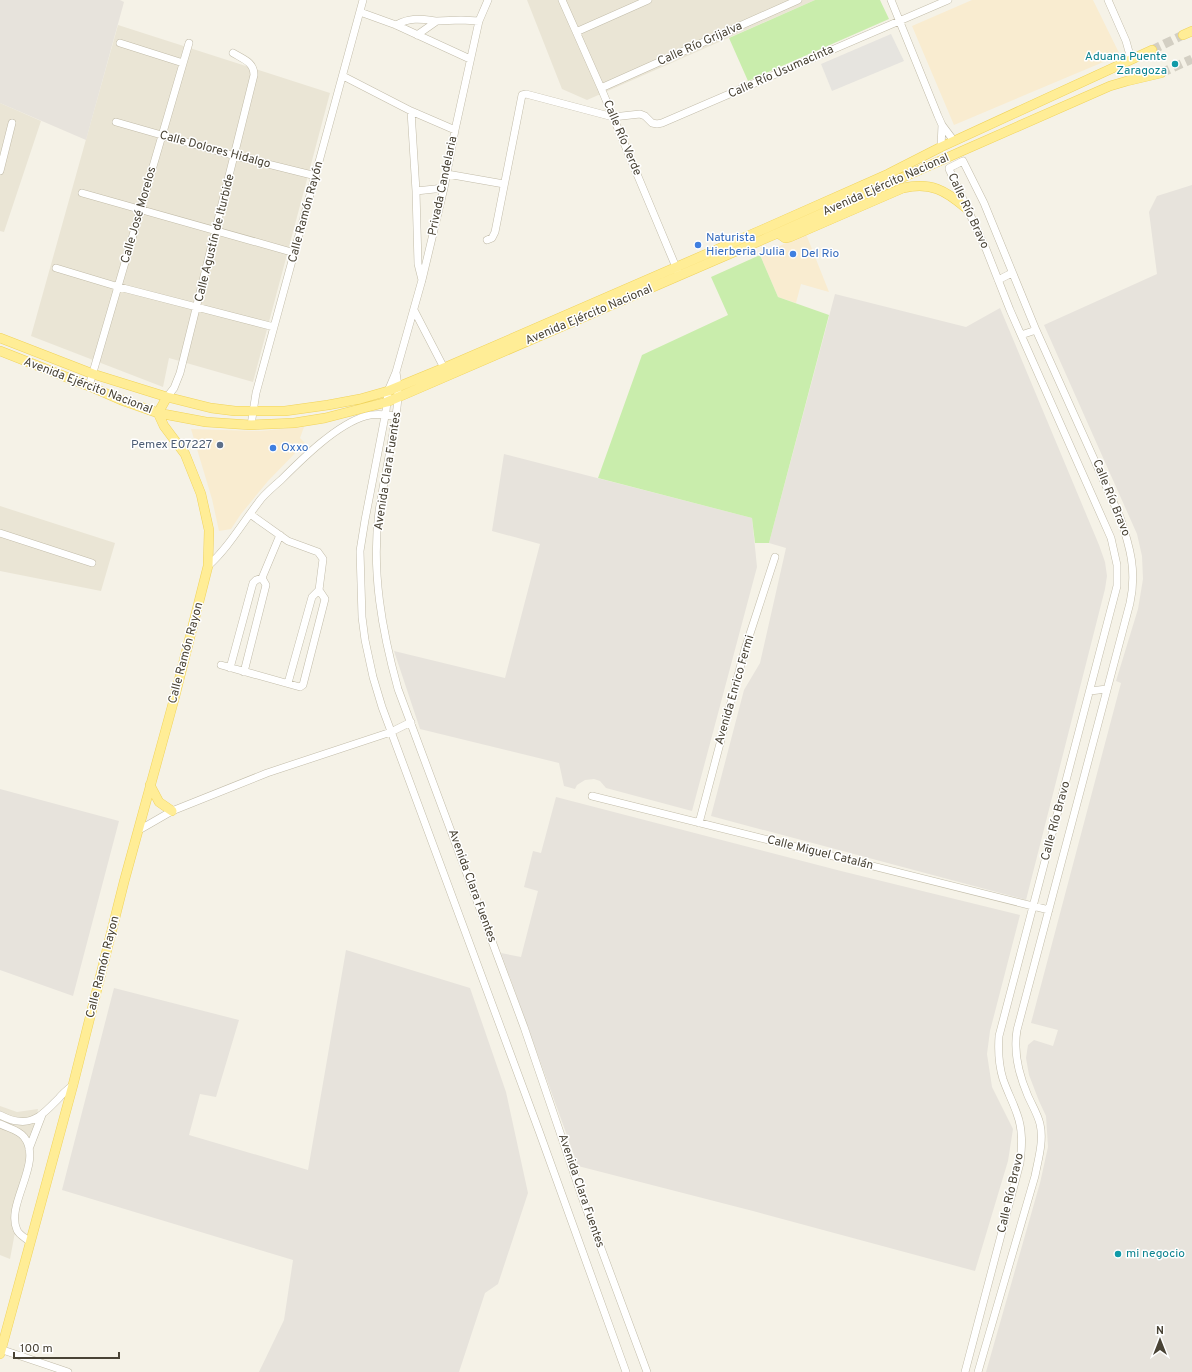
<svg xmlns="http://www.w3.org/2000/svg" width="1192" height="1372" font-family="Overpass,sans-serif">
  <rect width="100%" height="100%" fill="#f5f2e7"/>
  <!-- residential -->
  <path fill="#eae5d5" d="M527,0H815L587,100L562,89Z
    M118,25L330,93L253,382L169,358L163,387L31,336Z
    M0,103L41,121L4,232L0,231Z
    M0,506L115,543L101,591L0,571Z
    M0,1106L17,1112L38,1109L10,1259L0,1255Z"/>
  <!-- commercial -->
  <path fill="#f9ecd0" d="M972,0H1093L1120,55L954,125L912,26Z
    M806,234L829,292L801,284L796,303L778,297L760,255Z
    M304,427L300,438L305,443L268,481L241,514L231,529L219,531L212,499L191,429L260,431Z"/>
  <!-- industrial -->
  <path fill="#e7e3dc" d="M0,0H120L124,2L86,140L0,103Z
    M1192,185V1372H986L1040,1183L1048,1147L1046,1116L1039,1101L1029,1075L1026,1058L1028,1045L1034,1040L1053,1046L1058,1030L1031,1023L1121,683L1116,681L1138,609L1143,579L1142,556L1137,534L1044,325L1157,274L1149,212L1157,196Z
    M835,294L966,327L1000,308L1099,545L1105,562L1107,576L1105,589L1026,900L711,816L744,690L760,663L786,548L769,543Z
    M504,454L752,518L757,567L692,811L606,788L600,781L594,779L585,780L577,785L575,789L564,786L559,763L420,729L394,651L505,678L540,544L492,531Z
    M0,789L119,821L73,996L0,970Z
    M556,797L841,871L1020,915L990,1031L987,1054L992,1087L1013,1129L1008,1161L975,1271L753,1211L578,1166L501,953L521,957L538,891L524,887L533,851L541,853Z
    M346,950L470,988L506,1092L528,1193L498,1284L485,1293L459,1372H259L284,1320L293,1260L62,1190L114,988L239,1020L216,1097L200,1094L189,1135L308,1170Z"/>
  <!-- green -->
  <path fill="#c9edac" d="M815,0H880L889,19L748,81L729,38Z
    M760,255L778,297L829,315L769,543H755L752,518L598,478L642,355L728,315L711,277Z"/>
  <!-- parking -->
  <path fill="#e6e4df" d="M891,34L904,61L832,91L821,64Z"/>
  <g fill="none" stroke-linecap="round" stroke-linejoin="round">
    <!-- major-tunnel -->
    <path stroke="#d3cfc3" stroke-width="9" stroke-dasharray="9 4.5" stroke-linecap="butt" d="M1152,50L1183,35
      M1161,73L1192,59"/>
    <defs>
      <path id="minor" d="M488,0L479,21L455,130L444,188L422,280L396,372L388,391L386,411L365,520L360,551L362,617L365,640L373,677L382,707L539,1131L626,1372
        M562,0L601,88L678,272
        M891,0L938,116L942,125L954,141
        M1108,0L1126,41L1131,59
        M360,12L396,25L470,59
        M396,25C411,17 421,19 437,21
        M576,32L648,0
        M417,35L437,21L461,20L479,21
        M120,43L183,63
        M343,76L411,111L455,130
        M601,88L798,0
        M411,111L416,191
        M116,122L235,156L316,176
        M941,147L942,125
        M0,171L12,123
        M447,174L504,184
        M82,193L295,253
        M487,240L492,238L495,232L522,95L526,94L613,117L640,114L645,116L652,123L657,124L662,123L948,0
        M56,268L119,287L274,327
        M422,280L418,264L416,191L444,188
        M998,280L1012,273
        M414,310L444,368
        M1021,335L1036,330
        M396,372C400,394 397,411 393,433C389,459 383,485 379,511C371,571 382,631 398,689L524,1027L582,1197L647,1372
        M89,386L189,43
        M167,397L174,388L180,373L254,75C254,62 243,59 233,53
        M251,425L256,393L363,0
        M250,514L288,541L318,552L323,559L319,590L312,597L288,683
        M0,533L92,563
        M208,566C229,547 243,522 261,499C267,492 274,486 281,480C302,459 337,424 366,416C376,413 386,415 396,416
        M262,578L280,535
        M221,665L300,687L303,685L325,599L319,590
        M230,668L253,583L256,580L262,578
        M244,672L266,585L262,578
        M1090,691L1107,689
        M592,796L1049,910
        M699,823L745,649L775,557
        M139,830L172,811L267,773L391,732L411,722
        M0,1115C6,1118 12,1121 18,1121C36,1124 47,1110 59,1098C63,1093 68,1089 73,1085
        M0,1124C8,1128 19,1130 24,1137C44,1162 5,1204 17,1230C19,1235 26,1238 30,1242
        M29,1149L42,1115
        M0,1349L68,1372
        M965,1372L1020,1163C1022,1146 1023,1130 1017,1114C1013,1102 1007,1091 1003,1079C999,1066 998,1050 999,1036L1117,586V565L1111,538L1010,310L986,249L949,169V168L963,161L984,203L1036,330L1120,517C1130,547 1137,571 1130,603L1017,1030C1013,1053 1019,1075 1028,1096C1032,1105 1038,1115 1040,1124C1044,1141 1038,1160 1035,1176L978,1372"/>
      <path id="major" d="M1183,35L1192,31
        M778,233L785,238L790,237L903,188C931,182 945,190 966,208
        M0,338L93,374L167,397L211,408L235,411H285L328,405L360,399L388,391L444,368L764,229L888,174L941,147L1152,50
        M0,351L89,386L121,400L158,413L206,422L251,425L294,423L325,418L387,402L778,233L962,151L1110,86L1127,81L1161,73
        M150,785L159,802L172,811
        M0,1354L73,1085L124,882L175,696L208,566L209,530L201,494L185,454L164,426L158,413L167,397"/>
    </defs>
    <!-- minor casing -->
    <use href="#minor" stroke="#c2bca9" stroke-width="8"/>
    <!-- major casing -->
    <use href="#major" stroke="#f0d35b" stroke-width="10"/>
    <!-- minor -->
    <use href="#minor" stroke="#fff" stroke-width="7"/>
    <!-- major -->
    <use href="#major" stroke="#ffed96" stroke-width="9"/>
  </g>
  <!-- markers -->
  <g fill="#0f9aa8" stroke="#fff" stroke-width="1.5">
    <circle cx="1175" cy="64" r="4"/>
    <circle cx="1118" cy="1254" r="4"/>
  </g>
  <g fill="#3f7fe0" stroke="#fff" stroke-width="1.5">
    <circle cx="698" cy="245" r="4"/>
    <circle cx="793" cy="254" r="4"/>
    <circle cx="273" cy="448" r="4"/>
  </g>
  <circle fill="#5c6f8a" stroke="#fff" stroke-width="1.5" cx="220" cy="445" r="4"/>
  <g text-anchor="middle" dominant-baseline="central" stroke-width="3" stroke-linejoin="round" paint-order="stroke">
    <!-- street labels -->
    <g font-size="12" fill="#494335" stroke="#fff">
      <text transform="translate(700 44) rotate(-24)">Calle Río Grijalva</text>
      <text transform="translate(781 72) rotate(-24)">Calle Río Usumacinta</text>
      <text transform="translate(622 138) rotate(67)">Calle Río Verde</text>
      <text transform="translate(215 150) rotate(15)">Calle Dolores Hidalgo</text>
      <text transform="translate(886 185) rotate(-24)">Avenida Ejército Nacional</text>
      <text transform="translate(443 186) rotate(-78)">Privada Candelaria</text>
      <text transform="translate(968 211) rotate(65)">Calle Río Bravo</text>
      <text transform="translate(306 212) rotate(-75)">Calle Ramón Rayón</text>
      <text transform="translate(139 215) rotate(-74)">Calle José Morelos</text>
      <text transform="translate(215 238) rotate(-76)">Calle Agustín de Iturbide</text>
      <text transform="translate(589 315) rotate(-23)">Avenida Ejército Nacional</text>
      <text transform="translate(88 386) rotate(21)">Avenida Ejército Nacional</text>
      <text transform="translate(388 471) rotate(-81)">Avenida Clara Fuentes</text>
      <text transform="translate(1111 498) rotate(68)">Calle Río Bravo</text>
      <text transform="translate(186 653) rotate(-75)">Calle Ramón Rayon</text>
      <text transform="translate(735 690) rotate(-74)">Avenida Enrico Fermi</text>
      <text transform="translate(1056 821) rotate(-75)">Calle Río Bravo</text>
      <text transform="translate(820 853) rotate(14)">Calle Miguel Catalán</text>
      <text transform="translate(472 886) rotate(70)">Avenida Clara Fuentes</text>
      <text transform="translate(103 967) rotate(-76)">Calle Ramón Rayon</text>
      <text transform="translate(581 1191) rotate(71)">Avenida Clara Fuentes</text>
      <text transform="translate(1011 1193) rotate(-77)">Calle Río Bravo</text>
    </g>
    <!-- culture labels -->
    <g font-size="12" fill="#0d838f" stroke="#fff" text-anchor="end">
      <text x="1167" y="57">Aduana Puente<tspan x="1167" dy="14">Zaragoza</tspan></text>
      <text x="1126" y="1254" text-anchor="start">mi negocio</text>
    </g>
    <!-- shop labels -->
    <g font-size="12" fill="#366cbe" stroke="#fff" text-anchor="start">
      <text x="706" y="238">Naturista<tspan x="706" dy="14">Hierberia Julia</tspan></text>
      <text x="801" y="254">Del Rio</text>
      <text x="281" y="448">Oxxo</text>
    </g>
    <!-- service labels -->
    <g font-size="12" fill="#4e5e75" stroke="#fff" text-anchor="end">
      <text x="212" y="445">Pemex E07227</text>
    </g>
  </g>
  <!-- north arrow -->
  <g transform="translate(1160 1340)" stroke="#ffffff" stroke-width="3" paint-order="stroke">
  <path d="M0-3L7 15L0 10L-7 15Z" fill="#494335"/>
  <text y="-6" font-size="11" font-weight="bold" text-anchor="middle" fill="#494335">N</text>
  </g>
  <!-- scale -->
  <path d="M14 1352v6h105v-6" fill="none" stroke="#494335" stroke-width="2"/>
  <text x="20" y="1352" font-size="12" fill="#494335" stroke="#ffffff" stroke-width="3" paint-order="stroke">100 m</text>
</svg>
